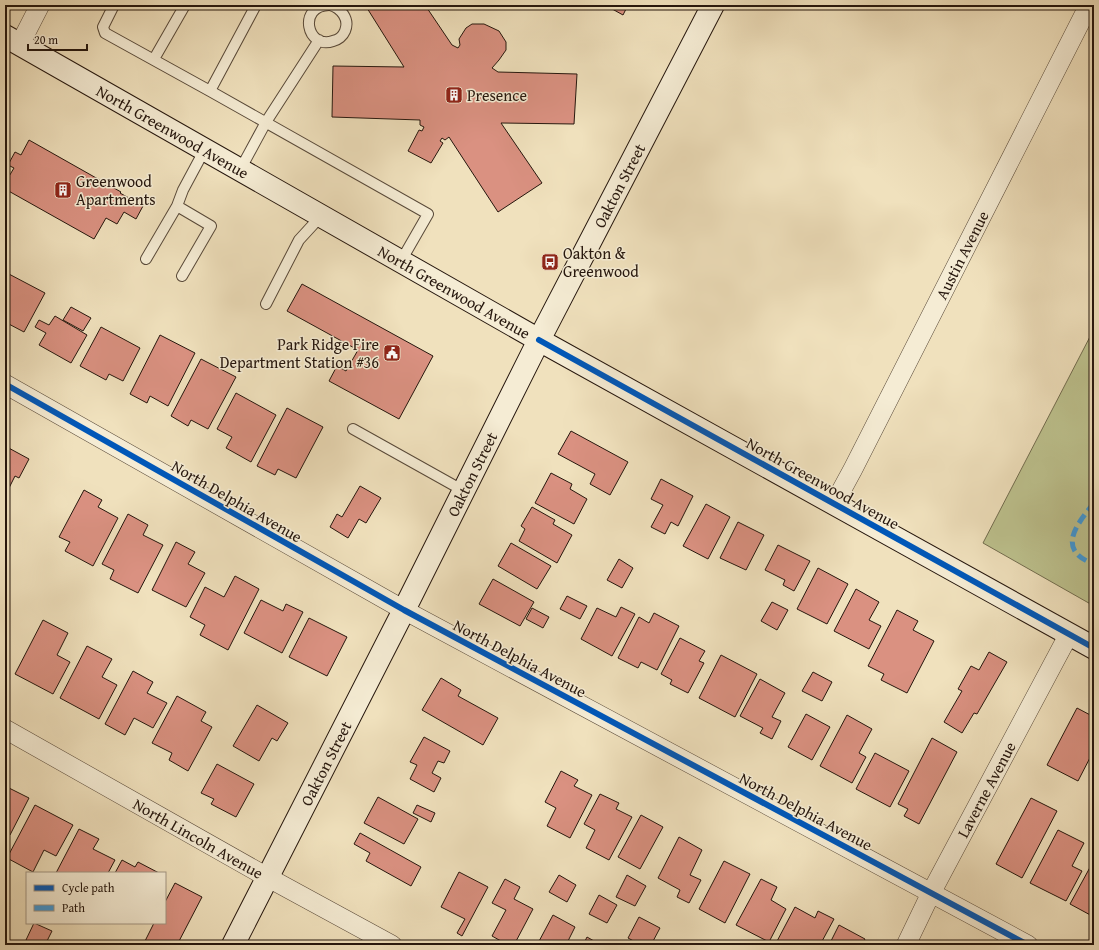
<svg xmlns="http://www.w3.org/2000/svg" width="1099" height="950" font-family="'Gentium Book Plus',serif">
  <rect width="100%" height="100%" fill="#f0e1bd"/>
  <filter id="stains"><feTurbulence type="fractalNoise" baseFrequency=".005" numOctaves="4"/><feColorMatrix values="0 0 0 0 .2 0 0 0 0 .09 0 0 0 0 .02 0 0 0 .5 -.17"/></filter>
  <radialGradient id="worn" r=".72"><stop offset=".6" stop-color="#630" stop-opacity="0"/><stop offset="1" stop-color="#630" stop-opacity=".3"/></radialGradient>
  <!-- green -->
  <path fill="#bdc28e" stroke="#716c4e" d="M1094,329V606L983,543Z"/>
  <!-- building -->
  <path fill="#da9181" stroke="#25160d" d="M372,5H425L452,45L458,48L460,45L459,39L466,28L472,24H484L499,31L506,42V50L499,60L492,68L498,72L577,74L574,124L501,123L542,183L498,212L449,137L445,140L442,138L440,141L443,143L431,163L408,151L419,130L422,131L424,127L420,125V120L332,117L333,66L404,67L367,8Z
    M605,5H628L623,15Z
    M29,140L121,192L120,193L143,206L136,219L124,212L117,224L106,218L94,239L5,189V183L14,168L8,165L15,152L21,155Z
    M7,273L45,293L24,332L5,322V277Z
    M302,284L433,356L399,419L329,381L337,366L346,371L358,350L287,311Z
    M71,307L91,318L83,331L63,320Z
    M55,316L87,335L71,363L39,345L46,333L35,327L39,320L49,325Z
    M101,327L140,348L123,381L109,374L106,380L80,366Z
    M160,335L195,353L168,406L150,396L147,403L130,394Z
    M201,359L236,377L208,429L191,420L188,426L171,416Z
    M236,393L276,415L251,462L226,448L232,437L217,429Z
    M287,408L323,427L296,478L278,469L275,475L257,466Z
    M571,431L628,462L610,495L590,484L595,474L558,454Z
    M5,446L29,459L19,478L15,476L5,496Z
    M551,473L572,484L570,489L587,499L574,524L535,503Z
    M661,479L693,496L678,526L671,522L665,534L651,527L663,505L651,499Z
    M360,486L381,498L366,523L359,519L348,538L330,527L337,514L342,517Z
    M84,490L102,500L98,507L118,518L93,566L65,551L70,542L59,537Z
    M706,504L730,517L708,559L683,546Z
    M532,507L555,520L553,524L572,535L557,563L519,541L525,529L521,526Z
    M128,514L148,525L143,535L163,545L138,593L110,579L114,570L102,564Z
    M738,522L764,535L746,570L720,558Z
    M176,542L195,552L188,564L205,573L186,607L152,590Z
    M511,543L551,566L537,589L498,566Z
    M778,545L810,561L794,591L783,585L785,580L765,570Z
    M619,559L633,568L622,588L607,580Z
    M818,568L848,584L827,624L797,609Z
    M235,576L259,589L228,650L200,635L205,625L190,617L205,587L224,597Z
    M493,579L534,602L520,626L479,604Z
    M856,589L879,602L869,620L881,626L869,649L834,631Z
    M567,596L587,606L580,619L560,609Z
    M261,600L283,611L286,604L303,612L282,653L244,633Z
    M772,602L788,610L777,630L761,621Z
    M621,607L635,614L612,656L581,639L597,608L616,617Z
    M532,608L549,617L543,628L526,619Z
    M897,610L918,621L913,630L934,641L907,693L881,680L884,674L868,666Z
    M654,613L679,626L657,670L641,662L638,668L618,658L639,617L649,623Z
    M309,618L347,637L327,676L289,657Z
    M43,620L68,633L57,655L70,662L53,694L15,674Z
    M680,638L705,651L699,661L704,663L688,693L670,684L672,680L661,674Z
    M87,646L112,659L102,677L117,685L99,719L60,698Z
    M989,652L1007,662L977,714L974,713L962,733L944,722L962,691L958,689L971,666L979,670Z
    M721,655L757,674L735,717L699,698Z
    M133,671L153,682L147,693L167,703L153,728L134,718L125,735L105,724Z
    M813,672L832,682L822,701L802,691Z
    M441,678L461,690L458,696L498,718L483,745L422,710Z
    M760,679L785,693L772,717L781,721L772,739L760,733L763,728L740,716Z
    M177,696L206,712L201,721L212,727L188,771L169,760L172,753L152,743Z
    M257,705L288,723L277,741L272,738L259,761L233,746Z
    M1077,708L1094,717V750L1078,781L1047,765Z
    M806,714L830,727L812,760L788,747Z
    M847,715L872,729L859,753L866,757L852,783L820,766Z
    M424,737L450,751L444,763L438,761L432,773L441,778L434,792L410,779L417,765L410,762Z
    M932,738L957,752L919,824L904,816L908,809L898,804Z
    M875,753L909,771L890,807L856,789Z
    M217,764L254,784L236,817L211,804L214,799L201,793Z
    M561,771L578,780L574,786L592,795L570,838L547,826L556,808L545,802Z
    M5,786L29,798L10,835L5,832Z
    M600,794L619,803L616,809L632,817L609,860L586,848L595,830L584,824Z
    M378,797L418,819L404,844L364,823Z
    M1031,798L1057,811L1022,878L996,864Z
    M35,805L73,825L56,856L44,850L33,872L7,858Z
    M417,805L435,813L431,822L413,813Z
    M641,815L663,827L640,869L618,857Z
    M79,829L99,839L93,849L115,860L108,873H56Z
    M1058,830L1084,843L1072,866L1082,871L1066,901L1030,883Z
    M360,833L421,867L411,886L366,861L370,853L354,844Z
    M679,837L702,850L690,875L701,880L689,903L677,897L680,890L658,878Z
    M122,860L135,867L138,862L159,873H115Z
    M1094,860V917L1070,904Z
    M724,861L750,874L725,923L699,909Z
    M459,872L488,887L462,936L457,933L465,919L441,907Z
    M559,875L576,885L567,902L549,892Z
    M627,875L646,886L635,906L616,897Z
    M505,879L520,887L514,899L533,909L514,945H508L492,936L506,910L492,903Z
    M761,879L777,887L771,900L786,909L769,942L736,925Z
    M175,883L202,897L177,945H143L154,923H165V902Z
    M599,895L617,905L607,923L589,914Z
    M795,907L815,918L818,911L834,919L820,945H775Z
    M553,915L575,927L566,945H537Z
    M639,917L660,928L651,945H641L628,938Z
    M34,923L52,931L45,945H35L26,940Z
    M839,925L865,939L862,945H829Z
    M587,937L601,945H583Z"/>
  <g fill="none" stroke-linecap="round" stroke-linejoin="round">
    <defs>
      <path id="lane" d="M114,5L103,27L105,33L210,91L428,214L401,261
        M329,5C297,6 307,50 333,41C338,40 343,36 345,31C350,19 341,8 330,5
        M154,59L185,5
        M210,91L256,5
        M240,170L266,122L319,40
        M146,259L177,206
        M182,276L211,226L177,206L183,190L205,149
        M266,304L299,240L321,216
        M353,429L464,491"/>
      <g id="street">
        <path d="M20,44L40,5"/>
        <path d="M5,384L404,610L1028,945"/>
        <path id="s1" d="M834,504L853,469L1089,5"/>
        <path id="s2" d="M5,729L267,877L392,945"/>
        <path id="s3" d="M906,945L931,893L1069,634"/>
      </g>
      <g id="secondary">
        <path id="s4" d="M5,36L539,340L1094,648"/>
        <path id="s5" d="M233,945L404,610L539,340L713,5"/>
      </g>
    </defs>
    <!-- lane casing -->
    <use href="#lane" stroke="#584939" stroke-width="12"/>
    <!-- street casing -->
    <use href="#street" stroke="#584939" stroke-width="20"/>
    <!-- secondary casing -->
    <use href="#secondary" stroke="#25160d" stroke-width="24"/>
    <!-- lane -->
    <use href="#lane" stroke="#f5ecd4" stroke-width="10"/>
    <!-- street -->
    <use href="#street" stroke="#f5ecd4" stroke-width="19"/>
    <!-- secondary -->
    <use href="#secondary" stroke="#f5ecd4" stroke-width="22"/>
    <!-- quiet -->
    <path stroke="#3c9ade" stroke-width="5" stroke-dasharray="10 5" stroke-linecap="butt" d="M1094,503C1077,524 1055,550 1094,564"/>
    <defs>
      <path id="cycleway" d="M539,340L1094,648
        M5,384L404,610L1028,945"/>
    </defs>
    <!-- cycleway casing -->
    <use href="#cycleway" stroke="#f5ecd4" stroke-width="8"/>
    <!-- cycleway -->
    <use href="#cycleway" stroke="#0057b8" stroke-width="6"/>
  </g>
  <!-- icons -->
  <defs>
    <symbol id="building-square" viewBox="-11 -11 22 22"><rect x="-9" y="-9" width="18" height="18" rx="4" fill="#8f2418" stroke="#f5ecd4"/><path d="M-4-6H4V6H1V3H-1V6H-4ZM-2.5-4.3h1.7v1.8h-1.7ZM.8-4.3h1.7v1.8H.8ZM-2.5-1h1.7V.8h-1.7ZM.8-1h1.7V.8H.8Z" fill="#fff"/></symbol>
    <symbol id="bus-square" viewBox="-11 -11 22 22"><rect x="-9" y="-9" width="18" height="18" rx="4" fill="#8f2418" stroke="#f5ecd4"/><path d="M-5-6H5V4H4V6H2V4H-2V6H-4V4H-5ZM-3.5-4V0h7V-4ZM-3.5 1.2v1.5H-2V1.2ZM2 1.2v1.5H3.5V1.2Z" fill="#fff"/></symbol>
    <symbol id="civic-square" viewBox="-11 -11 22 22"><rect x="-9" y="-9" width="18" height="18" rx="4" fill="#8f2418" stroke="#f5ecd4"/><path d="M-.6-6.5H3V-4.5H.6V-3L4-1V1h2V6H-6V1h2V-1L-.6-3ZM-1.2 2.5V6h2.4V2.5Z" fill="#fff"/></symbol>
  </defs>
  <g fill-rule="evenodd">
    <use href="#building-square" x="444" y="85" width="20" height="20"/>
    <use href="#building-square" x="53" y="180" width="20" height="20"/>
    <use href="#bus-square" x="540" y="252" width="20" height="20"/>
    <use href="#civic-square" x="382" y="343" width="20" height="20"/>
  </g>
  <g text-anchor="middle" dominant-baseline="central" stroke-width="3" stroke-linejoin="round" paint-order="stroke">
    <!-- poi labels -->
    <g font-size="16" fill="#25160d" stroke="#f5ecd4" text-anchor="start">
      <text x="467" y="95">Presence</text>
      <text x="76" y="181">Greenwood<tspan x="76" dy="18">Apartments</tspan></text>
      <text x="563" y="253">Oakton &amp;<tspan x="563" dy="18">Greenwood</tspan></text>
      <text x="379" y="344" text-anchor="end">Park Ridge Fire<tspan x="379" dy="18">Department Station #36</tspan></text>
    </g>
    <!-- street labels -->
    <g font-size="16" fill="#25160d" stroke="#f5ecd4">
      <text stroke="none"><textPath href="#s4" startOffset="193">North Greenwood Avenue</textPath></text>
      <text stroke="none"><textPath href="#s5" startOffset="852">Oakton Street</textPath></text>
      <text stroke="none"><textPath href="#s1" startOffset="280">Austin Avenue</textPath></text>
      <text stroke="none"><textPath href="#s4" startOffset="517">North Greenwood Avenue</textPath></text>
      <text stroke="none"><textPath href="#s5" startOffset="528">Oakton Street</textPath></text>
      <text transform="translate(823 483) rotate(29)">North Greenwood Avenue</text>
      <text transform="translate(237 501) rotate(30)">North Delphia Avenue</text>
      <text transform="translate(520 658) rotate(28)">North Delphia Avenue</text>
      <text stroke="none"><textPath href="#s5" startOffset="204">Oakton Street</textPath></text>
      <text stroke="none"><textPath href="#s3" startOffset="175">Laverne Avenue</textPath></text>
      <text transform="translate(806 811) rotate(28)">North Delphia Avenue</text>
      <text stroke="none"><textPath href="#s2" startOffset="222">North Lincoln Avenue</textPath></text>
    </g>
  </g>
  <!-- margin -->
  <rect width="1099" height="950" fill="none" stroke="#f0e1bd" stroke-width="20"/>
  <rect x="6" y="6" width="1087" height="938" fill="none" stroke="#25160d" stroke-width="2"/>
  <rect x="10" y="10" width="1079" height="930" fill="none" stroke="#25160d"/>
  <!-- legend -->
  <rect x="26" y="872" width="140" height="52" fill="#f5ecd4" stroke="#a29684"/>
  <rect x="34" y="885" width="20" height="6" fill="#0057b8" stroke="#a29684"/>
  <text x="62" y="892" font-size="12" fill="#25160d">Cycle path</text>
  <rect x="34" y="905" width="20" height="6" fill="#3c9ade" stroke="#a29684"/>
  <text x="62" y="912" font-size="12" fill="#25160d">Path</text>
  <!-- scale -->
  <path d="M28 44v6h59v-6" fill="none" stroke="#25160d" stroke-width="2"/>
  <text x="34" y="44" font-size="12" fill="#25160d" stroke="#f5ecd4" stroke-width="3" paint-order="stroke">20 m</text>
  <rect width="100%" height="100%" filter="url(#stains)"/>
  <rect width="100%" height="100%" fill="url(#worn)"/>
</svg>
